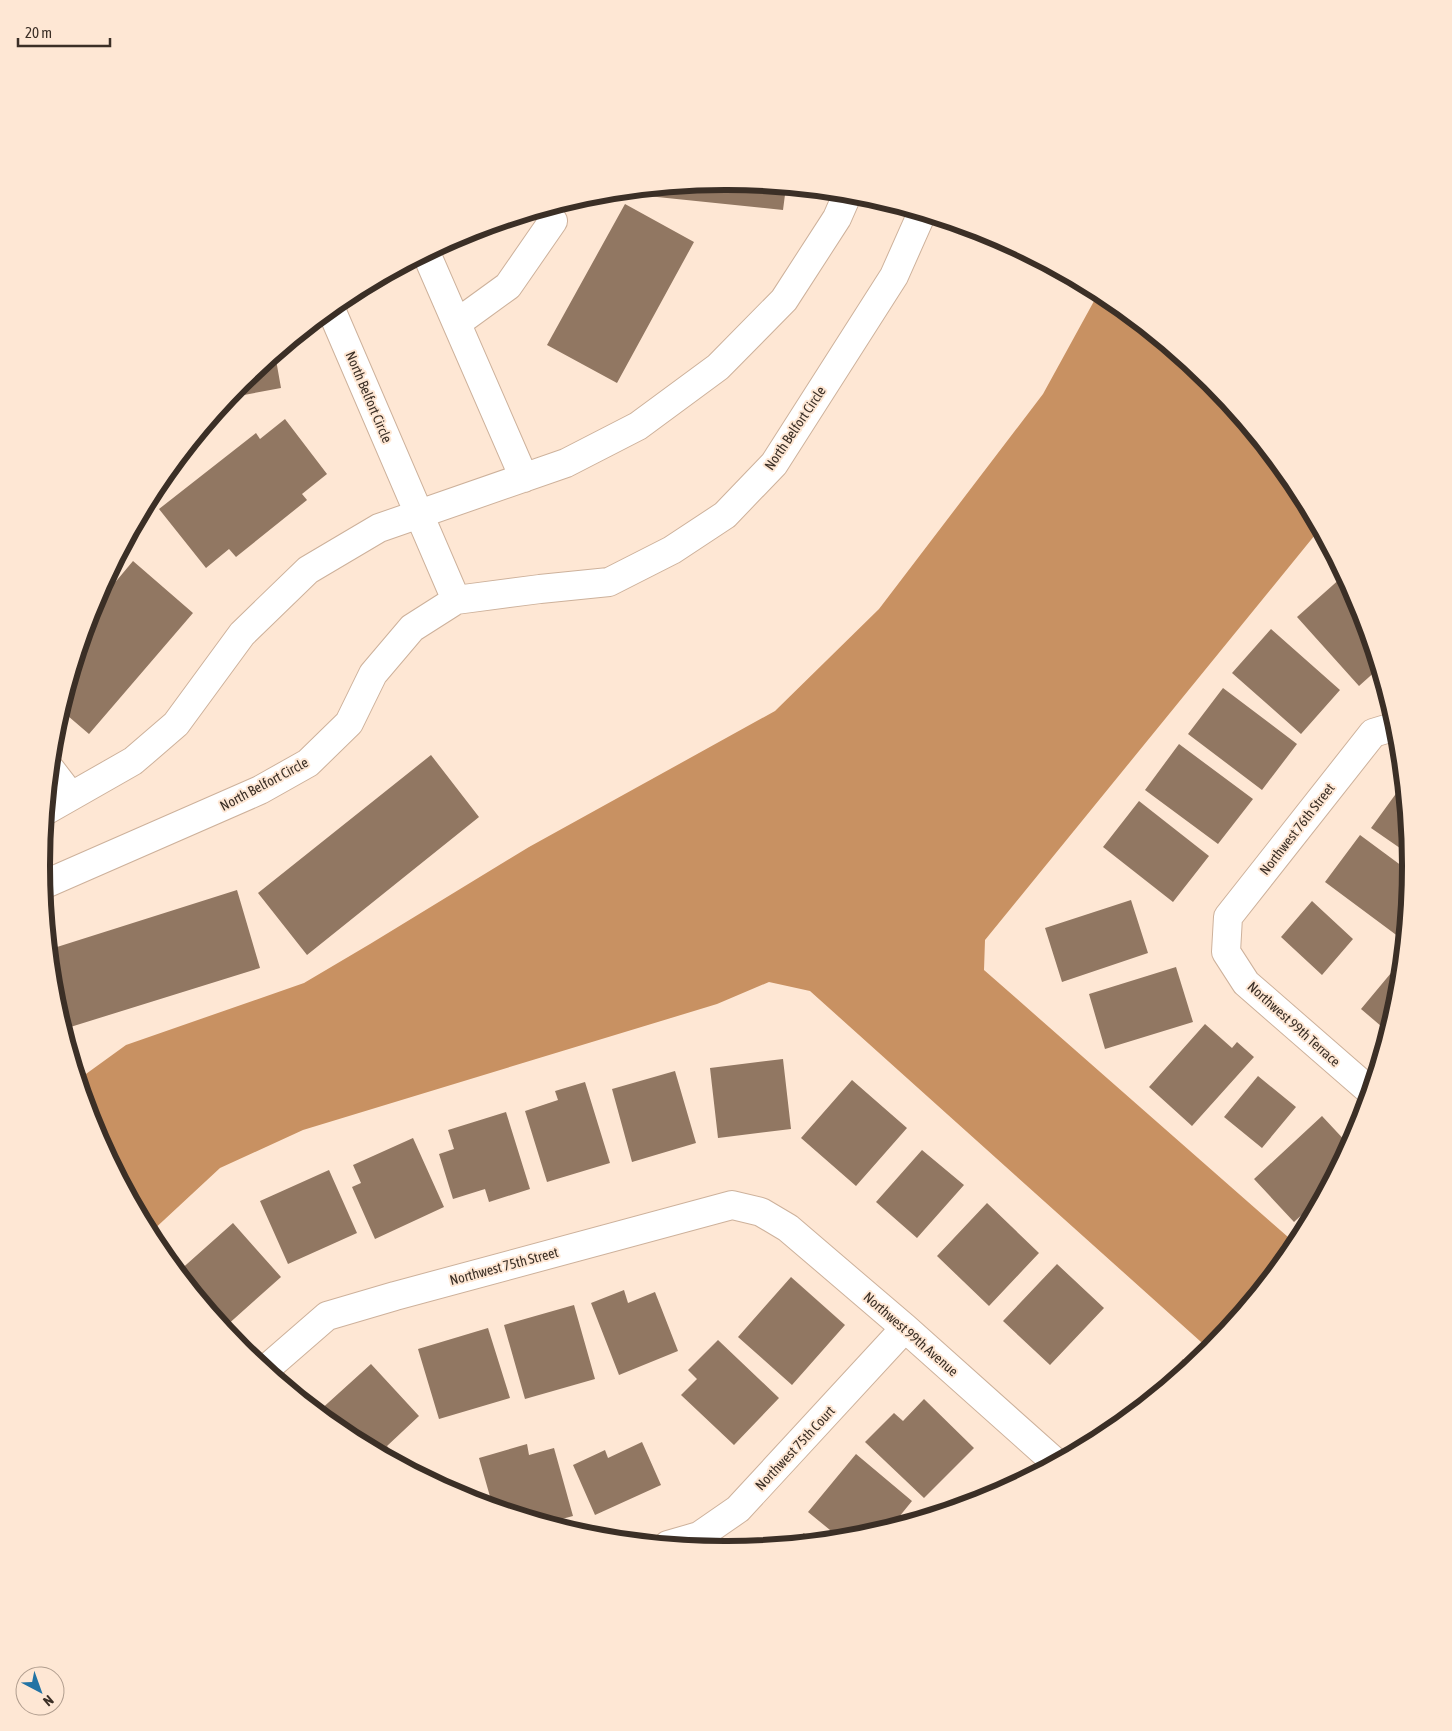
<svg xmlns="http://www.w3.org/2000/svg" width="1452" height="1731" font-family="'Asap Condensed',sans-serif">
  <rect width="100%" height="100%" fill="#fee7d4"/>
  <!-- water -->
  <path fill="#c89162" d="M1099,292L1107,296L1210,382L1296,485L1319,530L985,940L984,970L1296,1244L1210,1350L810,991L769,982L717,1004L303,1130L220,1168L150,1233L93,1127L79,1079L126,1045L304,983L370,944L529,847L775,711L879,609L1043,394Z"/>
  <!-- building -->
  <path fill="#917762" d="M726,181L786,187L783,210L628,194V190Z
    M625,204L694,242L617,383L547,345Z
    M275,354L281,388L228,398L242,381Z
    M285,419L327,474L302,494L307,500L236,557L229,549L206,568L159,509L256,433L260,439Z
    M134,528L129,549L123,548L126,542Z
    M133,561L193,613L89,734L61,710L92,610Z
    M1342,577L1347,583L1359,604L1378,669L1359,686L1297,617Z
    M1271,629L1340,690L1301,734L1232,673Z
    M1223,688L1297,744L1262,790L1188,734Z
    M1179,744L1253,799L1218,844L1145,790Z
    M431,755L479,817L307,955L258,893Z
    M1403,784L1410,855L1371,828Z
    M1139,801L1209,856L1173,902L1103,847Z
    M1360,835L1410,872L1404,930L1399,937L1325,882Z
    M237,890L260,968L64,1029L54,999L49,946L56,944L57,947Z
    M1131,900L1148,953L1062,982L1045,928Z
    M1312,901L1353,939L1322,975L1281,937Z
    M1401,961L1398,999L1388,1032L1361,1009Z
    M1176,967L1193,1022L1105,1049L1089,994Z
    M1205,1024L1232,1048L1237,1042L1254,1057L1192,1126L1149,1087Z
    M783,1059L791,1129L718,1138L710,1068Z
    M675,1071L696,1143L632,1162L612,1089Z
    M1258,1076L1296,1107L1262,1148L1224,1117Z
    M852,1080L907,1128L856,1186L801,1138Z
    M585,1082L610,1163L547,1182L525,1111L558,1100L555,1091Z
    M506,1112L530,1189L489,1202L485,1189L453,1199L439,1154L454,1149L448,1130Z
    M1322,1116L1349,1145L1322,1196L1294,1222L1254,1179Z
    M413,1138L444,1207L375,1239L352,1187L361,1183L353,1165Z
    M922,1150L964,1185L917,1238L876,1202Z
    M329,1170L357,1233L288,1264L260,1201Z
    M987,1203L1039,1253L989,1306L937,1256Z
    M233,1223L281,1277L225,1327L178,1272Z
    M1057,1264L1104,1308L1050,1365L1003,1321Z
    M791,1277L845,1325L792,1385L738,1337Z
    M624,1290L628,1303L655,1292L678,1351L619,1375L591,1303Z
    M574,1305L595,1379L525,1399L504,1325Z
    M488,1328L510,1398L439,1419L418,1349Z
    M718,1340L779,1398L734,1445L681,1395L697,1379L688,1370Z
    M1183,1359L1190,1366L1135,1411V1410Z
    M371,1364L419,1416L387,1446L393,1453L388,1458L345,1435L318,1412Z
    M924,1399L974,1448L924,1498L865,1442L894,1413L903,1421Z
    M642,1442L661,1485L595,1515L573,1465L605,1450L608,1458Z
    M527,1444L529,1455L554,1448L573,1516L547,1523L493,1507L479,1458Z
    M856,1454L912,1501L890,1528L859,1537L841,1539L808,1512Z
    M444,1481L455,1493L439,1485Z
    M804,1533L811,1542L790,1544Z"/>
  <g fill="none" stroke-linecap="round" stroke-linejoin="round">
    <defs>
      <path id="minor" d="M426,253L524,478
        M332,307L333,314L456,600
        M457,323L508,286L553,221
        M51,770L71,796
        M47,810L133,761L176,724L242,634L308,570L379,528L566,463L638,426L718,367L784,300L837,218L848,193
        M43,885L260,790L308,763L349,723L373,674L412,628L456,600L540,589L609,582L672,550L725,515L774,464L894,276L922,213
        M1370,1091L1246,983L1226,952L1228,917L1373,733L1396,726
        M266,1369L327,1316L395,1296L732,1205L761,1212L788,1228L905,1328L1055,1462
        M668,1545L699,1536L738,1509L905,1328"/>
    </defs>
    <!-- minor casing -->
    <use href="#minor" stroke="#cdb19b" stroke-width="30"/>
    <!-- minor -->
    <use href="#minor" stroke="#fff" stroke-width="28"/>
  </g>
  <g text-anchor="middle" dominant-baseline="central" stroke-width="4" stroke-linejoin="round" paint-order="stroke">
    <!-- street labels -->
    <g font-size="14" fill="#3b2f26" stroke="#fee7d4">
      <text transform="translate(369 397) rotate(67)">North Belfort Circle</text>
      <text transform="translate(795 428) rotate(-56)">North Belfort Circle</text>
      <text transform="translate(264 784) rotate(-28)">North Belfort Circle</text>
      <text transform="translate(1297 829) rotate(-52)">Northwest 76th Street</text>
      <text transform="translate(1294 1024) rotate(42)">Northwest 99th Terrace</text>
      <text transform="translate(504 1266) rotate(-15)">Northwest 75th Street</text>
      <text transform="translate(911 1334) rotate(41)">Northwest 99th Avenue</text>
      <text transform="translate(795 1448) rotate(-47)">Northwest 75th Court</text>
    </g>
  </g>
  <!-- crop -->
  <path d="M0 0H1452V1731H0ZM725 190H727A675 675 0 0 1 1402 865V866A675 675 0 0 1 727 1541H725A675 675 0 0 1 50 866V865A675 675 0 0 1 725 190Z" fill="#fee7d4" fill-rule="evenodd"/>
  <path fill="none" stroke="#3b2f26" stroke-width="6" d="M725 190H727A675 675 0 0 1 1402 865V866A675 675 0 0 1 727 1541H725A675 675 0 0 1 50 866V865A675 675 0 0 1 725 190Z"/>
  <!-- north arrow -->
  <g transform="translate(40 1691) rotate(139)"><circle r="24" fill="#fee7d4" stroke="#b09d8e"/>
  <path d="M0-4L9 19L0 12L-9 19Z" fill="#2273a4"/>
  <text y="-8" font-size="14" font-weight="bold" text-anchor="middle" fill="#3b2f26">N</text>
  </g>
  <!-- scale -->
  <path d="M18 38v8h92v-8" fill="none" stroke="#3b2f26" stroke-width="2.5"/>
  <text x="25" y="38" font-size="15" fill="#3b2f26" stroke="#fee7d4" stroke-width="4" paint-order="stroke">20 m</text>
</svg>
